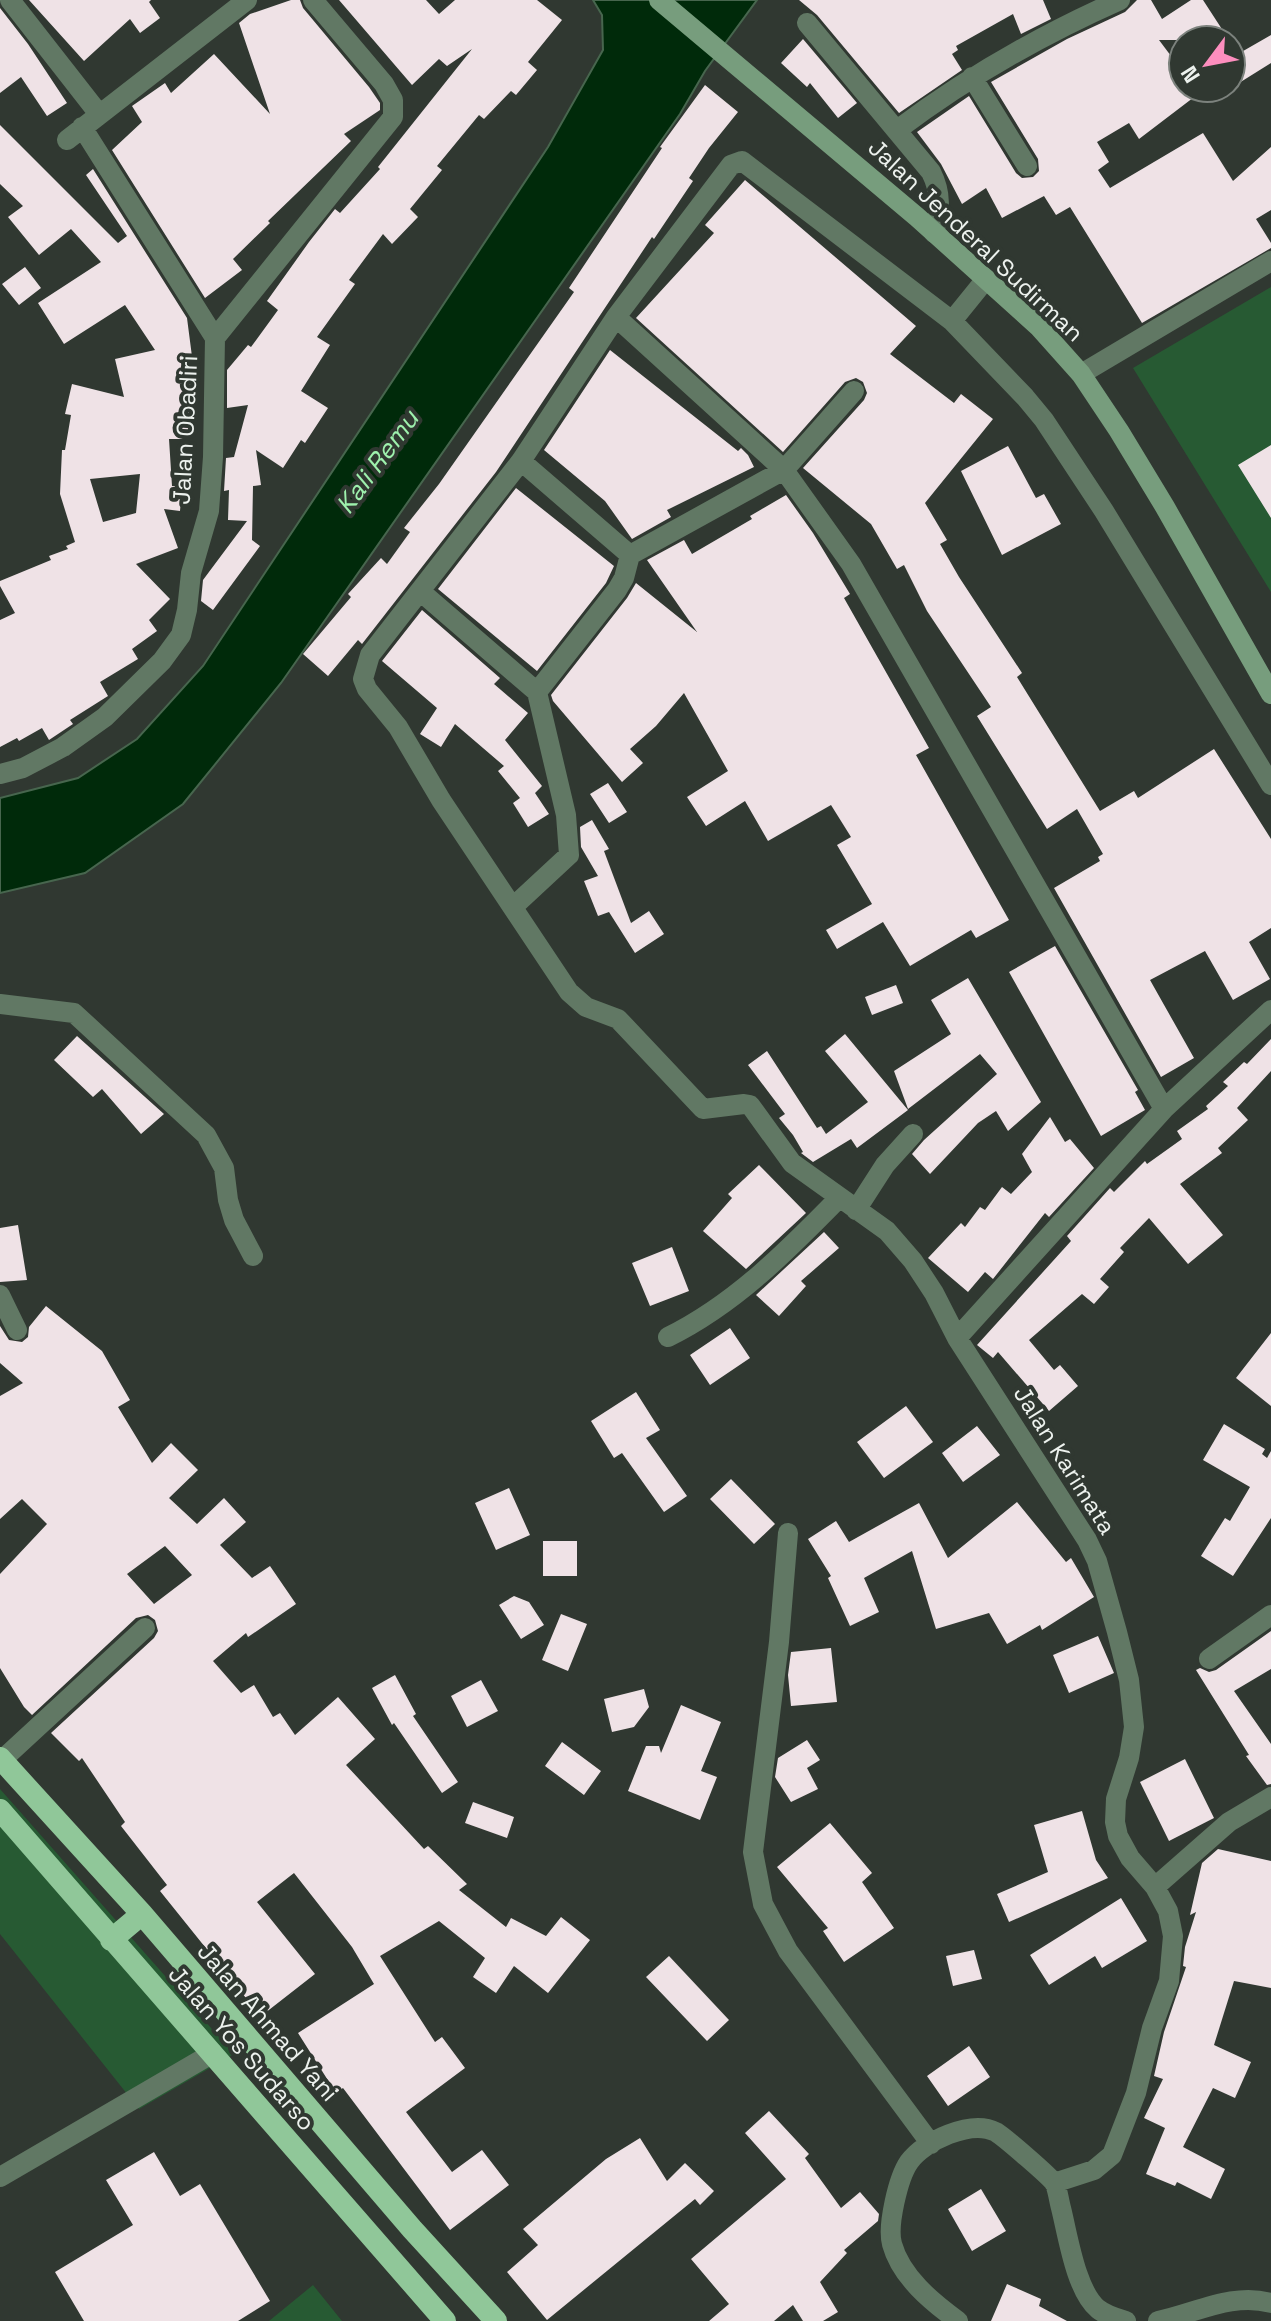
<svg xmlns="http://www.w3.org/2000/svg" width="1271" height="2321" font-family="'Space Grotesk',sans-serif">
  <rect width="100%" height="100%" fill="#303831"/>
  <!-- green -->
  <path fill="#275a33" d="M1271,287V592L1133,368Z
    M0,1789L234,2054L139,2109L0,1934Z
    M313,2285L342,2321H269Z"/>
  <!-- water -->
  <path fill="#002a0a" stroke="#47664e" stroke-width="2" d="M593,0H757L705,71L680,114L281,683L183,804L85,873L0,893V798L78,778L137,739L203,666L548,147L603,50L602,15Z"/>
  <!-- building -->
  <path fill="#efe2e6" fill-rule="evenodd" d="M29,0H151L149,2L160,18L140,33L130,19L84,61Z
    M291,0H300L303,8L369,87L380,103V110L344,134L351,141L268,221L270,223L233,259L242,270L205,298L112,150L142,122L132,106L165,83L171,93L214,54L270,114L239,23L250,14Z
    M339,0H426L439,14L455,0H537L562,20L528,62L537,70L516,95L511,91L484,119L479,115L437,166L442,170L410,209L418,217L392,244L383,234L349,280L355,284L317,337L330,345L301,391L328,408L305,443L301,440L283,468L256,450L261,485L253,486L252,540L260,546L213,610L201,601L203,580L247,521L228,520L229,490L224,491L226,458L234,457L248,405L227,408V370L248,345L251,347L278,310L267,301L309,242L335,209L340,213L380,169L378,167L472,49L447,66L439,59L412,85Z
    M799,0H1043L1051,19L1021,34L1013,14L956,46L958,50L952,54L962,70L899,113L817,15Z
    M1137,0H1151L1162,19L1191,0H1203L1229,40H1159L1183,72V88H1206L1139,139L1129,123L1097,142L1109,162L1098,170L1110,188L1203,133L1233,181L1271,147V210L1256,219L1271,243V248L1142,323L1070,207L1056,215L1044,196L1002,218L986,188L962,204L941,164L917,132L969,96L1016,173L1022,178L1033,177L1039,171L1038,159L991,82L1067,39L1125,12Z
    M0,8L28,44L67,103L47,116L21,77L0,93Z
    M1271,35V63L1231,88V58Z
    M803,39L857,103L838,118L810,83L807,87L781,63Z
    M705,85L738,112L709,148L689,178L693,181L654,239L652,237L496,472L362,644L358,640L328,676L303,654L351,597L348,594L381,558L387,564L410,532L404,528L439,484L574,292L569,288L662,148L660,147Z
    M0,125L118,243L127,236L86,175L93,169L187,318L194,372L187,439H169L172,486L182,487L180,511L164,509L178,548L136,564L170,599L149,620L157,631L132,649L138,659L100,682L108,696L70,720L73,724L49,740L42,728L19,741L17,738L0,747V620L15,613L0,586V581L51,560L49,556L68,549L66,546L75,542L60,494L62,450H65L71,415L65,414L72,384L124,397L115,359L155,350L125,305L64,344L38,303L101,262L71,229L39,255L8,217L23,206L0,184ZM140,474L136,513L103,522L90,479Z
    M745,180L916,326L890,354L954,403L961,394L993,419L925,503L947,540L940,544L959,577L1022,673L1017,677L1100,811L1134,791L1138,798L1214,749L1271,839V928L1249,942L1270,979L1233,1000L1205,951L1150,980L1194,1058L1161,1077L1054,888L1100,861L1098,857L1103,854L1077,809L1047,829L977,716L991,707L927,611L904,565L897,569L871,524L803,468L864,400L867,393L863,382L856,378L845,382L783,452L636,318L714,233L705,225Z
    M25,267L41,288L19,305L2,284Z
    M610,350L738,451L741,448L748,455L754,467L667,510L671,517L632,539L605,501L544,450Z
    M1271,445V518L1238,465Z
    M1008,446L1036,498L1044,494L1061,524L1002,555L961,471Z
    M516,488L614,566L606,583L537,671L438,589Z
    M786,495L813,533L850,594L844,598L929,748L916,755L1009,920L976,938L971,930L910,966L883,922L837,949L826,930L872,904L837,845L851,837L831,805L768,841L745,801L706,826L687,797L728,771L684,693L656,726L630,749L643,763L622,782L553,701L551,695L627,598L636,583L697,632L647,560L684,540L692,554L752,519L750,516Z
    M422,610L500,678L494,684L528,713L505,740L542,786L535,793L549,814L528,827L513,803L520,798L498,771L504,766L455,724L441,747L420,734L437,708L382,661Z
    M608,783L627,812L609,823L590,794Z
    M592,820L609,849L604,851L631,923L649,911L664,934L635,953L609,912L598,916L584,881L598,876L581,847L580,827Z
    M1055,946L1138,1090L1135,1092L1145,1110L1101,1136L1009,972Z
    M968,978L1041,1102L1008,1131L996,1111L978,1123L930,1174L912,1154L924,1140L997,1074L980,1054L908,1109L894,1071L951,1034L931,1000Z
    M896,985L903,1003L872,1015L865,997Z
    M845,1034L908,1110L857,1148L851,1139L813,1162L801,1153L803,1152L793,1135L779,1118L785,1114L748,1065L767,1051L817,1128L821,1126L826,1134L868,1102L825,1051Z
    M77,1036L164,1114L141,1134L102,1089L93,1097L54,1060Z
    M1271,1039V1071L1237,1108L1248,1120L1218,1148L1222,1153L1180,1184L1223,1235L1188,1264L1149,1218L1120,1248L1124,1252L1100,1279L1109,1287L1094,1304L1082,1294L1029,1340L1054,1370L1060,1365L1078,1386L1049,1411L998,1352L993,1358L977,1345L1071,1241L1067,1236L1110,1188L1114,1192L1145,1161L1147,1164L1182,1139L1177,1131L1208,1109L1206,1106L1228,1086L1223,1082L1244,1062L1247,1064Z
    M1050,1117L1065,1142L1070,1139L1094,1168L1049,1217L1045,1213L993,1279L985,1272L968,1292L928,1258L961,1223L965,1227L980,1207L985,1210L1002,1187L1011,1194L1032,1172L1022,1154Z
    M759,1165L806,1213L746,1269L703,1231L732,1198L728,1194Z
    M18,1225L27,1280L0,1282V1228Z
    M824,1232L839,1248L801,1281L806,1286L779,1316L756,1295Z
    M672,1247L689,1291L650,1306L632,1263Z
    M46,1306L102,1351L130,1400L118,1407L152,1463L171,1443L198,1470L169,1498L197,1524L224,1498L246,1522L220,1545L252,1578L270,1566L296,1604L248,1637L246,1633L213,1661L241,1693L254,1685L273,1717L280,1713L295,1735L338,1697L375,1739L346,1765L424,1849L428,1846L467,1884L459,1890L506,1927L511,1918L546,1936L561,1917L590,1940L548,1993L514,1966L496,1993L473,1977L485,1958L439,1921L380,1956L435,2042L442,2037L465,2068L406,2112L452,2172L482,2150L509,2185L450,2230L343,2088L336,2093L298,2033L374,1984L352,1947L294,1873L257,1902L315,1974L265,2013H258L160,1891L167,1885L121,1826L125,1822L82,1758L79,1761L51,1733L154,1638L158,1631L155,1620L148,1615L136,1618L32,1715L24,1707L0,1668V1574L47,1524L22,1499L0,1519V1396L23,1383L0,1363V1326L9,1340L22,1342L28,1337L29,1327ZM165,1546L192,1575L154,1604L127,1574Z
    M730,1328L750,1358L710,1385L690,1355Z
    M1271,1333V1406L1236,1378Z
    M636,1392L660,1430L646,1438L687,1496L664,1512L622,1453L614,1458L591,1421Z
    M906,1406L933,1442L884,1478L857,1442Z
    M1224,1424L1265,1449L1262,1454L1267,1458L1271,1451V1518L1233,1576L1201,1556L1225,1518L1230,1521L1250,1487L1203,1460Z
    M977,1426L1000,1455L963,1482L942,1453Z
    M731,1479L775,1524L754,1544L710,1499Z
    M509,1488L530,1535L496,1550L475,1503Z
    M1017,1502L1066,1562L1071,1558L1094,1597L1042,1630L1040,1625L1007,1644L989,1613L936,1629L912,1551L864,1578L879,1612L850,1626L828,1578L831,1576L808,1539L836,1521L849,1542L919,1503L948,1558Z
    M543,1541H577V1576H543Z
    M514,1596L529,1602L544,1625L521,1639L499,1605Z
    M561,1614L587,1624L568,1671L542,1660Z
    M1271,1631V1669L1234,1691L1271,1744V1784L1267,1785L1246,1756L1249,1755L1196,1670L1200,1668L1209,1672L1216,1670Z
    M1098,1636L1114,1673L1069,1693L1053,1655Z
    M831,1648L837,1702L791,1706L788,1675L791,1652Z
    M395,1675L416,1714L413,1716L458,1782L442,1793L394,1723L392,1725L372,1688Z
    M481,1680L498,1711L467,1727L451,1696Z
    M644,1689L649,1707L634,1727L612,1732L604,1699Z
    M681,1705L721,1722L701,1771L717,1777L700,1820L628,1791L646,1746H659L661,1753Z
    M807,1740L820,1760L807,1768L818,1789L791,1802L775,1777L778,1758Z
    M562,1742L601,1771L584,1795L545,1766Z
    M1185,1759L1214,1818L1169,1841L1140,1782Z
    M473,1802L514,1817L507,1838L465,1823Z
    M1082,1811L1096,1860L1108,1878L1009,1922L997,1894L1048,1872L1034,1825Z
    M830,1823L872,1873L862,1882L894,1928L844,1962L823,1931L828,1928L777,1867Z
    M1218,1849L1271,1861V1988L1234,1981L1214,2045L1251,2062L1235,2098L1213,2088L1183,2147L1225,2169L1211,2199L1177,2182L1175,2186L1146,2174L1165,2128L1144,2118L1163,2079L1154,2076L1164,2032L1186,1967L1183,1966L1185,1947L1196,1912L1190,1915L1202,1863Z
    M1121,1898L1147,1941L1102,1968L1095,1956L1049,1985L1030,1955Z
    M974,1950L982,1979L953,1986L946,1956Z
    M669,1956L729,2020L707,2041L646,1977Z
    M969,2046L990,2077L948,2106L927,2076Z
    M769,2111L809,2154L805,2158L841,2208L860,2192L879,2214L878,2221L844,2250L847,2253L820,2282L838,2312L823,2321H803L793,2305L774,2321H709L729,2304L691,2259L786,2179L745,2133Z
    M640,2138L667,2181L685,2163L714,2191L700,2205L695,2199L547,2320L507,2272L538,2245L523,2229L606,2159Z
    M154,2152L180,2196L200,2184L270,2301L238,2321H84L55,2272L133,2225L106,2180Z
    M981,2189L1006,2231L972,2251L948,2209Z
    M1007,2284L1041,2299L1039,2306L1067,2321H991Z"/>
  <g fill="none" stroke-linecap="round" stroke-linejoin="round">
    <!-- minor -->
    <path stroke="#617864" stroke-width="20" d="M10,0L99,114
      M807,23L931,172C942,194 940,210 934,233
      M972,77L1027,166
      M897,130C966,78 1041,35 1120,0
      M67,140L247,0
      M616,317L784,470L851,564L1164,1109
      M952,321L986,279
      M215,338L393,117V100L384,84L313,0
      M1081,374L1271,261
      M521,461L630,555L624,578L617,590L537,692
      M630,555L784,470L854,391
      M420,591L537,692L566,815L569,855L513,907
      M0,774L23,768L63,747L105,717L162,661L181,635L187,610L191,573L209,511L213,457L215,338L82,127
      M0,1004L74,1013L206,1135L224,1168L228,1200L234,1220L253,1256
      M856,1210L885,1165L913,1134
      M0,1295L17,1330
      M668,1337C735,1304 787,1251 839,1198
      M957,1338L1164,1109L1271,1010
      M788,1533L779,1642L753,1852L763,1904L788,1951L931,2144
      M1209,1659L1271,1615
      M2,1760L145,1628
      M1155,1887L1229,1822L1271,1797
      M0,2177L213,2053
      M1054,2183L1094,2170L1112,2155L1136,2093L1152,2028L1169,1981L1173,1936L1168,1911L1155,1887L1130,1858L1118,1836L1115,1822L1116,1799L1129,1758L1134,1727L1129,1680L1117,1632L1097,1561L1087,1540L957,1338L934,1293L913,1261L887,1231L792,1163L750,1105L744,1104L703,1109L618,1019L586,1007L569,992L441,800L398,727L367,689L363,679L370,655L521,461L616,317L731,165L742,161L952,321L1025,397L1044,420L1104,511L1271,785
      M958,2321C932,2302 901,2277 892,2244C887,2226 898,2178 909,2162C924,2141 971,2119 996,2132C1004,2137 1051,2177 1055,2184C1058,2191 1059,2201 1061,2208C1068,2236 1076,2291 1098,2309C1107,2316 1116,2318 1126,2321
      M1158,2321C1196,2313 1233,2292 1271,2303"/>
    <!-- secondary -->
    <path stroke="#779d7d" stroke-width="20" d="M659,0L917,217L1039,327L1081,374L1119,431L1165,507L1271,694"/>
    <!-- trunk -->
    <path stroke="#90c799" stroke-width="22" d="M0,1758L142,1914L412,2229L496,2321
      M0,1810L445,2321
      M111,1940L142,1914"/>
  </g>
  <g text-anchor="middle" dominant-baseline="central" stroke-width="8" stroke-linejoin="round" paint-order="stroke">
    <!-- street labels -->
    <g font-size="24" fill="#edf2ee" stroke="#303831">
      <text transform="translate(976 240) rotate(43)">Jalan Jenderal Sudirman</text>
      <text transform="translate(185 430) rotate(-87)">Jalan Obadiri</text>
      <text transform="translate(1065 1460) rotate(58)">Jalan Karimata</text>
      <text transform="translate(268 2022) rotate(49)">Jalan Ahmad Yani</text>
      <text transform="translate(242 2048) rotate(49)">Jalan Yos Sudarso</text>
    </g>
    <!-- water labels -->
    <g font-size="26" font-style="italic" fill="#9ef1ad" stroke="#303831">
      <text transform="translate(377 462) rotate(-54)">Kali Remu</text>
    </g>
  </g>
  <!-- north arrow -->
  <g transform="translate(1207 64) rotate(238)"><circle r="38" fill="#303831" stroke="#7c827d" stroke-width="2"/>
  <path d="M0-6L14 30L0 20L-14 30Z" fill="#fd8ebe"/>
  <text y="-12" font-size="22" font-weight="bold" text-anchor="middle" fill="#edf2ee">N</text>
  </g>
</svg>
